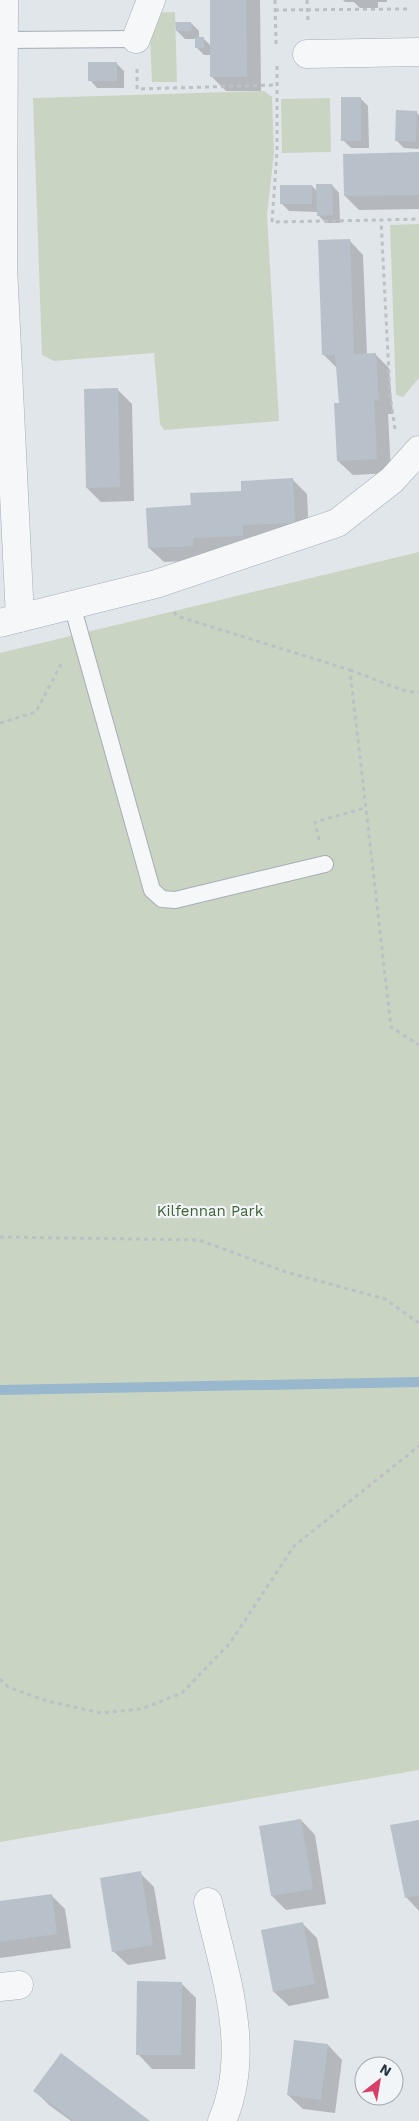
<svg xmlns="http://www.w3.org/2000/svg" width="419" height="2121" font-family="'Work Sans',sans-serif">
  <rect width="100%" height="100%" fill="#e1e6eb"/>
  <!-- green -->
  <path fill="#c9d5c2" d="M175,12L177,82H152L149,13Z
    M264,91L272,97L274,153L267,215L279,421L164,430L160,424L154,353L54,361L42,355L33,98Z
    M330,98L331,152L282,153L281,99Z
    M419,224V378L403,397L396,395L390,225Z
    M419,552V1770L0,1842V653Z"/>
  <!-- shadow -->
  <path fill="#0003" d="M211,0H260L261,91H226L212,77L211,55H204L196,47V39H185L177,31L191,23L199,31V38H203L211,46Z
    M343,0H387V2H378V8H360L354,2H345Z
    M116,63L124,71V88H97L90,80Z
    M360,98L368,106L369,148H351L343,140Z
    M416,112L419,115V149L404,148L397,141Z
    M419,153V209L359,210L345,196Z
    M332,185L339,193L340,223H326L318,215V212L289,211L281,203L312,186L318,192Z
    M349,240L363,255L367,354H375L389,368L393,414H388L391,473L353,475L338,461L340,404L338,369L323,354Z
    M117,389L132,404L134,501L101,502L87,488Z
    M292,479L307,494L309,537L257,550L206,552L207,560L164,562L149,548L192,507Z
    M301,1820L315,1835L326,1904L286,1910L272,1896Z
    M419,1821V1911L406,1897Z
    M140,1873L154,1887L166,1959L128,1965L113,1951Z
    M51,1895L65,1909L71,1948L0,1958V1903Z
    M302,1923L317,1938L329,1998L289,2006L274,1992Z
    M181,1983L196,1998L195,2069H152L138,2054Z
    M328,2045L342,2060L335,2113L303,2109L288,2095Z
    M35,2091L148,2121H71L49,2105Z"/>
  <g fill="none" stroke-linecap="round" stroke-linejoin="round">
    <!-- stream -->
    <path stroke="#9ab8cd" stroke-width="10" d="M0,1390L419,1382"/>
  </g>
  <!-- building -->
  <path fill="#b8c0c9" d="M210,0H246L247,77H210Z
    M175,22H191L192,31H176Z
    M195,37H204V48H195Z
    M88,62H117V81H88Z
    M341,97H361V141H341Z
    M396,110L417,111L416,142L395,141Z
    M419,152V195L344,196L343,154Z
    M316,184H332L333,215L317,216Z
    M280,185H312V204H280Z
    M350,239L354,354L376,353L379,401L374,400L377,459L337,461L334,403H339L335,355H322L318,240Z
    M118,388L120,487L86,488L84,389Z
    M293,478L295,523L243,525V536L193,538V546L148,548L146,508L191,505L190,493L241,491V481Z
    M301,1819L313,1889L271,1896L259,1826Z
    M419,1820V1895L405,1898L390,1825Z
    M141,1871L153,1945L112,1952L100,1878Z
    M52,1894L57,1934L0,1942V1901Z
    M303,1922L315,1984L273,1992L261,1930Z
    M137,1981L182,1982L181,2055H136Z
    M294,2040L328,2044L321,2100L287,2095Z
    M61,2053L150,2121H74L33,2091Z"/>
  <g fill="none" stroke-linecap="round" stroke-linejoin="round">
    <defs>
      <path id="lane" d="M4,40L136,39
        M72,605L152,890L162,899L175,900L325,864"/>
      <path id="street" d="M4,0L3,267L20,618
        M136,39L151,0
        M307,54L419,52
        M0,623L156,584L337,523L392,480L419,450
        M208,1902C224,1973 253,2050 222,2121
        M0,1987L19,1985"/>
    </defs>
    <!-- lane casing -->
    <use href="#lane" stroke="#a6adb6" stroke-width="18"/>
    <!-- street casing -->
    <use href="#street" stroke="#a6adb6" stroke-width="29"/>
    <!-- path -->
    <path stroke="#bcc1c6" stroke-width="3" stroke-dasharray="4 4" stroke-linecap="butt" d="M275,0L276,44
      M307,0L308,23
      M275,10L407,9
      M277,66V152L272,222L381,220
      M137,69V89L277,85
      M395,429L390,395L381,220L419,219
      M174,612L177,616L350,670L391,1027L419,1045
      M350,670L402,690L419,693
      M0,723L36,712L61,664
      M319,840L315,822L365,808
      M0,1237L199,1240L286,1272L385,1299L419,1323
      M0,1679L8,1687L47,1701L101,1713L141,1709L182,1693L230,1643L294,1546L419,1446"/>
    <!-- lane -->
    <use href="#lane" stroke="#f5f7f9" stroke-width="16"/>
    <!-- street -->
    <use href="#street" stroke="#f5f7f9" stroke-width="28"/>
  </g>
  <g text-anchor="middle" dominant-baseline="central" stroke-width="4.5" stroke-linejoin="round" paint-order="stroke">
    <!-- park labels -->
    <g font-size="15" fill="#426135" stroke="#f1f5f8">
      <text x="210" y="1211">Kilfennan Park</text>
    </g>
  </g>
  <!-- north arrow -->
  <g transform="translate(379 2081) rotate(31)"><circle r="24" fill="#f1f5f8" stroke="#a1a8b0"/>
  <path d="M0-4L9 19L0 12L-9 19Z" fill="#d83f66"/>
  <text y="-8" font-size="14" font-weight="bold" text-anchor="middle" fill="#283544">N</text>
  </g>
</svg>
